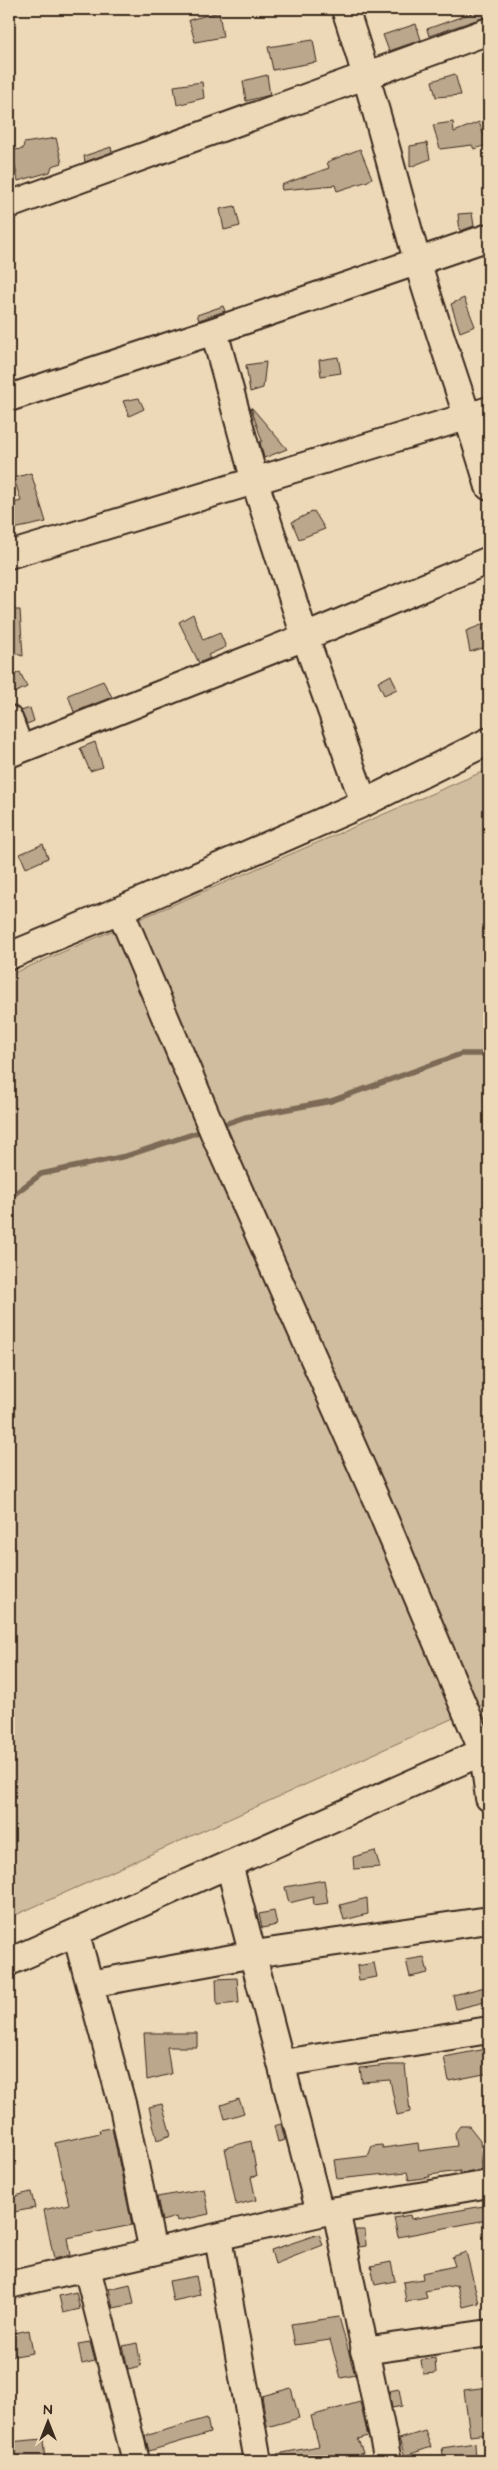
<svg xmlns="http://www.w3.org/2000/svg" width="498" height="2470" font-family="'Architects Daughter',sans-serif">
  <rect width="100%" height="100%" fill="#edd8b7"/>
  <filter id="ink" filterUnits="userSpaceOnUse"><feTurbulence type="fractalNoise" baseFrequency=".02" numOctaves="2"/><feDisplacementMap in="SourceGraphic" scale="10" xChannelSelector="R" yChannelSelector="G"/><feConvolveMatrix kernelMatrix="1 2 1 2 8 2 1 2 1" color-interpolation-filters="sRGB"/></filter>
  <g filter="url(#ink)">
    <!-- green -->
    <path fill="#d0bc9e" stroke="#86735e" d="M489,769V1702L9,1918V975Z"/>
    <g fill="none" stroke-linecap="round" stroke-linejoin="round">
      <!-- stream -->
      <path stroke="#7c6a56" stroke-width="5.5" d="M219,1126L245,1117L331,1101L461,1054H489
        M9,1198L41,1174L126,1156L205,1130"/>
    </g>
    <!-- building -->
    <path fill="#bba78c" stroke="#3b2a1e" d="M470,9H485L488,16L429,36L427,29L472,13Z
      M219,12L223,37L195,42L189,20Z
      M416,24L421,40L389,51L383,35Z
      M313,40L317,62L273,70L268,47Z
      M455,74L461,95L436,97L432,81Z
      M267,75L270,95L246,101L243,81Z
      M202,82L204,98L177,105L174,86Z
      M453,122L454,132L479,122L487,145L474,149L472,145L440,149L433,125Z
      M56,138L62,163L52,166L50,172L18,181L12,150L23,149L24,143Z
      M427,143L430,159L410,167V146Z
      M111,147L112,152L85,162L84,156Z
      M360,149L372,178L368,181L337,191L335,185L282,190L281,185L329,168L327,162Z
      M235,206L240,226L224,230L220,209Z
      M472,213L474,226L460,231L458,214Z
      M464,298L475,326L460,332L451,304Z
      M223,306L225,311L199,320L197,315Z
      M338,357L341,373L321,376L319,360Z
      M266,362L263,388L250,392L246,365Z
      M139,398L144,409L129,416L123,401Z
      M251,408H252L287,449L264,458L260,442L262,441Z
      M31,473L46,522L9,530V504L21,501L14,478Z
      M314,511L325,529L299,539L292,522Z
      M9,610H20L23,656L9,652Z
      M193,614L203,640L220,633L226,647L208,655L210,658L199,663L179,622Z
      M489,622V646L470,652L466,631Z
      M20,672L27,687L14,693L9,677Z
      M391,675L397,689L384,695L378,682Z
      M103,681L112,697L74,712L68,695Z
      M30,708L34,721L27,724L21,711Z
      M95,742L103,767L90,771L80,748Z
      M43,844L48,858L26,868L20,854Z
      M375,1851L380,1867L354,1869L353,1857Z
      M324,1880L328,1903L314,1905L313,1897L289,1903L285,1887Z
      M367,1898L368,1914L344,1920L340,1905Z
      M274,1911L277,1925L262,1928L259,1914Z
      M424,1957L428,1973L410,1977L406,1960Z
      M374,1963L377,1977L359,1980L357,1966Z
      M237,1978L239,2003L217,2005L216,1979Z
      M489,1986V2001L456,2009L453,1995Z
      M144,2033H197V2047H167L171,2074L147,2080Z
      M486,2049L489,2073L449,2081L444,2057Z
      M388,2065H405L410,2112L397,2115L390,2080L362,2082L360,2068Z
      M239,2099L244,2113L225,2119L221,2105Z
      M162,2104L171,2135L157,2140L149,2107Z
      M281,2124L285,2140L278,2142L274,2126Z
      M460,2126H469L480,2140L482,2170L460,2174V2171L429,2175L430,2177L409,2180L407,2172L337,2179L334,2160L368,2156L372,2146L382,2145L383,2148L418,2143L419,2151L457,2146L455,2133Z
      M112,2128L132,2225L67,2238L70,2255L54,2259L44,2210L69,2204L55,2143L100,2133L99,2130Z
      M251,2141L257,2176L251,2177L256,2200L236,2205L225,2148Z
      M204,2189L209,2214L177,2221L176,2217L162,2221L157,2197Z
      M31,2192L35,2208L14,2212L11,2197Z
      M483,2206L486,2220L398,2237L394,2218L410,2215L411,2219Z
      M355,2230H365L366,2246L359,2247Z
      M319,2234L323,2245L275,2264L271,2250Z
      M466,2252L479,2303L463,2307L457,2285L425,2291L427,2298L406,2302L403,2282L423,2279L422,2273L455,2266L452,2257Z
      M391,2262L395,2281L375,2285L371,2266Z
      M196,2276L200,2295L173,2301L169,2281Z
      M130,2284L134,2304L113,2308L109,2289Z
      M76,2292L80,2309L63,2313L59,2296Z
      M339,2317L355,2375L341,2378L330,2340L295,2345L291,2324Z
      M29,2330L33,2353L9,2357V2334Z
      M90,2342L95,2361L82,2364L78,2344Z
      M137,2343L141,2366L128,2369L123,2346Z
      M435,2358L436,2373L423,2374L421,2360Z
      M489,2387V2434L470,2436L464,2390Z
      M291,2388L299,2418L267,2427L262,2396Z
      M399,2389L402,2406L392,2408L389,2391Z
      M360,2402L368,2436L358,2439L363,2453L338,2461H278L277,2454L319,2446L311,2416Z
      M207,2418L210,2433L149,2451L145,2436Z
      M425,2431L431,2447L405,2456L399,2439Z
      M43,2439L45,2461H9V2442Z
      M475,2443L476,2461H444L442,2448Z"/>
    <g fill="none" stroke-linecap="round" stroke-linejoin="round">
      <defs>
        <path id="minor" d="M345,9C373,92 393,176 417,260C439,336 467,410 489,487
          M9,205L489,31
          M214,331L255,482L305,637L364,803
          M9,398L214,331L489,237
          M9,555L489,410
          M9,719L20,749
          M9,754L305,637L489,560
          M120,910L216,1138L379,1506L483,1752L489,1798
          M9,956L120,910L364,803L489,741
          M229,1864L320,2213
          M76,1934L123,2107L153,2252
          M9,1962L489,1749
          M90,1984L254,1954L489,1920
          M283,2063L489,2030
          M336,2210L388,2461
          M218,2238L258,2461
          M87,2268L136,2461
          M9,2285L320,2213L489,2184
          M364,2351L489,2333"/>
      </defs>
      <!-- minor casing -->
      <use href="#minor" stroke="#3b2a1e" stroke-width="30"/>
      <!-- minor -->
      <use href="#minor" stroke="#edd8b7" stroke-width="26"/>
    </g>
  </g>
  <!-- margin -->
  <rect width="498" height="2470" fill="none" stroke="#edd8b7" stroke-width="30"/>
  <rect x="15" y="15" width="468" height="2440" fill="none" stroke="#3b2a1e" stroke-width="2" filter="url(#ink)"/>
  <!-- north arrow -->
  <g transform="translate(48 2422)" stroke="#edd8b7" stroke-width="4" paint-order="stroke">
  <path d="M0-4L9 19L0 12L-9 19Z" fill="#3b2a1e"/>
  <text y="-8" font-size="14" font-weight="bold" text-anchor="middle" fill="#3b2a1e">N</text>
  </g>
</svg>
